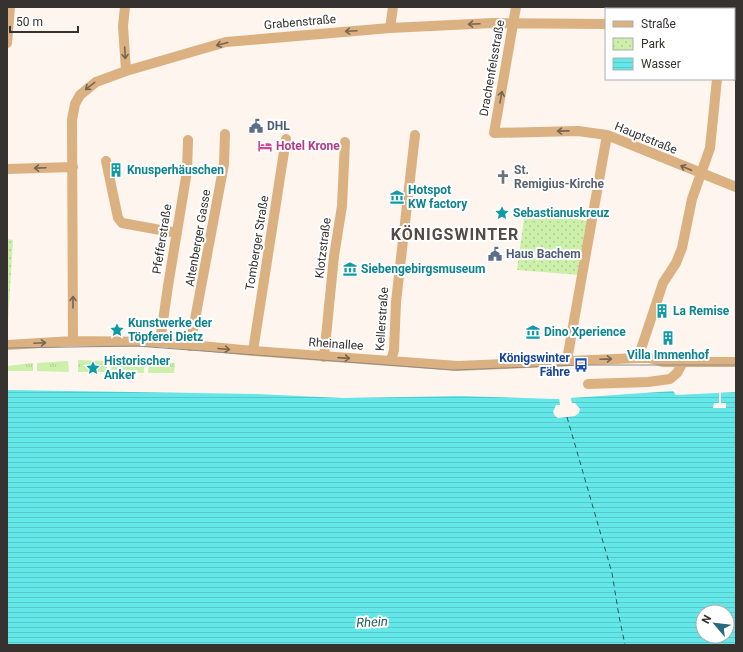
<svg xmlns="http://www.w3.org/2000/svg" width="743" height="652" font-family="Roboto,sans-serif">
  <defs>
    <pattern id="grass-tufts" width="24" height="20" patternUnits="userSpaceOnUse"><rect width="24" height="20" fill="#ccf0a9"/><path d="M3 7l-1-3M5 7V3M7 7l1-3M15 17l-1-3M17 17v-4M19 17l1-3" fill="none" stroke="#b0ce92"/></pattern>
    <pattern id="park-dots" width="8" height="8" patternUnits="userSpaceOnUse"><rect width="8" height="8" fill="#ccf0a9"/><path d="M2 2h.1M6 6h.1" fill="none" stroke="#b0ce92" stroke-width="1.8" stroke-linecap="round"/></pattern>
    <pattern id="water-rules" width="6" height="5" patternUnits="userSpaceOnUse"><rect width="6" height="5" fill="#63e7e9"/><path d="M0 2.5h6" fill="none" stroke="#57c7c8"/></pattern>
  </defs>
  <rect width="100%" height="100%" fill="#fdf5ee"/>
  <!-- grass -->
  <path fill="url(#grass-tufts)" d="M78,360L107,361V372H78Z
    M112,360L144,362V373L111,372Z
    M68,361L69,372L37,371V363Z
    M149,362L175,363L174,373H148Z
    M33,363V371H7V366Z"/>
  <!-- park -->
  <path fill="url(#park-dots)" d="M525,211L589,221L580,275L517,270Z
    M7,239L13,240L7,337Z"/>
  <!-- water -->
  <path fill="url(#water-rules)" fill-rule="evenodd" d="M7,390L256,394L343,398L461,396L556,399L673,391L676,395L736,392V645H7ZM703,612H727V636H703Z"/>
  <!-- pier -->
  <path fill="#fdf5ee" d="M719,391H721V403H726V408H713L714,403H719Z
    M570,396L572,403H575L580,409L579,413L575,416L558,418L555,416L553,412L556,405H560L559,397Z"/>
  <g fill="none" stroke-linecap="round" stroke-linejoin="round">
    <!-- ferry -->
    <path stroke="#245c5d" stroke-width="1" stroke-dasharray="5 4" stroke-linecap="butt" d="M567,417L612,573L619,616L625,645"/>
    <!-- minor -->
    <path stroke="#dbb182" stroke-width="10" d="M125,7L123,26L126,71
      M516,7L494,133L578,131L607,135L736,187
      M628,9L629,7
      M390,28L393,7
      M7,43L10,7
      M734,75L736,76
      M106,161L118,218L122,223L177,233
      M7,169L73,167
      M73,341L72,120L75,104L80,95L96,82L126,71L226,42L390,28L493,23L606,24
      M160,342L168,286L187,171L188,140
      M7,345L73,341L160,342L253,351L458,366L638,358H650L663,362H736
      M190,346L224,164L225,134
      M253,351L286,139
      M324,357L334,256L342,206L345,142
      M638,358L663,283L676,263L682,248L692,199L710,148L717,79
      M567,360L607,135
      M391,361L394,350L396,302L415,135
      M588,384L648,382L670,379L677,373L683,362"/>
    <!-- tram -->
    <path stroke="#908b86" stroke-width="1" d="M7,348L137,346L453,370L581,365H736"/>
  </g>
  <!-- one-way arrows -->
  <defs><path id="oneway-shaft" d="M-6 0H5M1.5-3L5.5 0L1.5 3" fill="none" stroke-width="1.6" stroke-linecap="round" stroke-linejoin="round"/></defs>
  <g stroke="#776550">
    <use href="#oneway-shaft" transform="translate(474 24) rotate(177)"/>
    <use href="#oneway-shaft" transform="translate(351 31) rotate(177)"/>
    <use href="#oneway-shaft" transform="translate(222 44) rotate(165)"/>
    <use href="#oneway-shaft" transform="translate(125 53) rotate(87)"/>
    <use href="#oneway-shaft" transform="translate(90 86) rotate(142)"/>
    <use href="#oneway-shaft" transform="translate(501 97) rotate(-80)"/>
    <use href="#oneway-shaft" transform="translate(563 131) rotate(179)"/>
    <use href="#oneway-shaft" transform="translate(40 168) rotate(178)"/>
    <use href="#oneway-shaft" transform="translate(686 168) rotate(-157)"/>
    <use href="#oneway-shaft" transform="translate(73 302) rotate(-90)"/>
    <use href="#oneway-shaft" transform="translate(40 343) rotate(-3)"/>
    <use href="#oneway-shaft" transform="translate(224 349) rotate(5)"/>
    <use href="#oneway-shaft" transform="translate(344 358) rotate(4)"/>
    <use href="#oneway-shaft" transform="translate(606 359) rotate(-2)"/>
  </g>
  <!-- icons -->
  <defs>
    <symbol id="civic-bare" viewBox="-9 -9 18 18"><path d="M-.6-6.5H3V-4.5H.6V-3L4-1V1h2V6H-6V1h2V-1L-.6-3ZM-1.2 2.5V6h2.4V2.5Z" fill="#5c6f8a" stroke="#fff" stroke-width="2.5" paint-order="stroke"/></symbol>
    <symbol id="hotel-bare" viewBox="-9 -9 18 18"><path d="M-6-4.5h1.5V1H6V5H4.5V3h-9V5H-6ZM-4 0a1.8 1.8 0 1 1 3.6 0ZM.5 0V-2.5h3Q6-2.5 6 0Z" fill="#d1479c" stroke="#fff" stroke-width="2.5" paint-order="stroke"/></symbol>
    <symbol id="building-bare" viewBox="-9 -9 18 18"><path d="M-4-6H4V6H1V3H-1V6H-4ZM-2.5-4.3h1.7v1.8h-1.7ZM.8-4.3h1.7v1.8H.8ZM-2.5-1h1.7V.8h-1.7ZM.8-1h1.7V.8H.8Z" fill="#0f9aa8" stroke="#fff" stroke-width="2.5" paint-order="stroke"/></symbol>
    <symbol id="church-bare" viewBox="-9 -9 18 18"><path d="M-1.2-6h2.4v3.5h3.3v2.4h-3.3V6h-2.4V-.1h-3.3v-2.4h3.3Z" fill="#6b7280" stroke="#fff" stroke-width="2.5" paint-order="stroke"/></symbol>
    <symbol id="museum-bare" viewBox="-9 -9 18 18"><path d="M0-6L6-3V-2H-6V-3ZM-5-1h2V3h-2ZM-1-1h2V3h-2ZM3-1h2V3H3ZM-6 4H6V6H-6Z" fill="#0f9aa8" stroke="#fff" stroke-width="2.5" paint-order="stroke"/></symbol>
    <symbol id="sight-bare" viewBox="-9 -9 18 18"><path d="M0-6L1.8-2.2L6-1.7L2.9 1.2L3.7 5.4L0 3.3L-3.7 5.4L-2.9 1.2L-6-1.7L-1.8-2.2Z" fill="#0f9aa8" stroke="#fff" stroke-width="2.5" paint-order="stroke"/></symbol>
    <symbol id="bus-bare" viewBox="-9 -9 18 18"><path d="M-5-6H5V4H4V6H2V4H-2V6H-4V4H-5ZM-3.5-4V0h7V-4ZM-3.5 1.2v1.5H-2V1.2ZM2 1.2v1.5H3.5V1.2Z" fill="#1a4fb4" stroke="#fff" stroke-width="2.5" paint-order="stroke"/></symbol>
  </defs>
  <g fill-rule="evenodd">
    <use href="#civic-bare" x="246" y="116" width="20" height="20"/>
    <use href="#hotel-bare" x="255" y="136" width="20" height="20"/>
    <use href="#building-bare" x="106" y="160" width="20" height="20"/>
    <use href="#church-bare" x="493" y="167" width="20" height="20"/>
    <use href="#museum-bare" x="387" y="187" width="20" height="20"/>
    <use href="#sight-bare" x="492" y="203" width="20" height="20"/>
    <use href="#civic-bare" x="485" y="244" width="20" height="20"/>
    <use href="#museum-bare" x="340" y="259" width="20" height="20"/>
    <use href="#building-bare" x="652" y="301" width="20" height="20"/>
    <use href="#sight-bare" x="107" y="320" width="20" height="20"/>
    <use href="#museum-bare" x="523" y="322" width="20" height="20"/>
    <use href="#building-bare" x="658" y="328" width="20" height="20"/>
    <use href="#bus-bare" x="571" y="355" width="20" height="20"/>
    <use href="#sight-bare" x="83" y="358" width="20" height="20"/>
  </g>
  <g text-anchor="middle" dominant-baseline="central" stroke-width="4" stroke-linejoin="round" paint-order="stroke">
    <!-- street labels -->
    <g font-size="12" fill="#35322f" stroke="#fff">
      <text transform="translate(300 22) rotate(-5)">Grabenstraße</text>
      <text transform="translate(492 68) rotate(-80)">Drachenfelsstraße</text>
      <text transform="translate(646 138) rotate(22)">Hauptstraße</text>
      <text transform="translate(198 238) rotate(-80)">Altenberger Gasse</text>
      <text transform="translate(162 239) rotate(-81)">Pfefferstraße</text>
      <text transform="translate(257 243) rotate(-81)">Tomberger Straße</text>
      <text transform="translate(323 248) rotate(-83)">Klotzstraße</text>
      <text transform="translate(382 319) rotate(-86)">Kellerstraße</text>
      <text transform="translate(336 344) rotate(4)">Rheinallee</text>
    </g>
    <!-- service labels -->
    <g font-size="12" font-weight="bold" fill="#4e5e75" stroke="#fff" text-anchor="start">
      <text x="267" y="126">DHL</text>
      <text x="506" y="254">Haus Bachem</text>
    </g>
    <!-- hotel labels -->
    <g font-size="12" font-weight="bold" fill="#b23c85" stroke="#fff" text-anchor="start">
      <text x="276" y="146">Hotel Krone</text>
    </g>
    <!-- culture labels -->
    <g font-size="12" font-weight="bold" fill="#0d838f" stroke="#fff" text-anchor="start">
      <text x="127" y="170">Knusperhäuschen</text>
      <text x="408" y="190">Hotspot<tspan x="408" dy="14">KW factory</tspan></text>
      <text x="513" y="213">Sebastianuskreuz</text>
      <text x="361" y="269">Siebengebirgsmuseum</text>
      <text x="673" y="311">La Remise</text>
      <text x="128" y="323">Kunstwerke der<tspan x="128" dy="14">Töpferei Dietz</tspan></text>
      <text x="544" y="332">Dino Xperience</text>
      <text x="668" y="355" text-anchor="middle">Villa Immenhof</text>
      <text x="104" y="361">Historischer<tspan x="104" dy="14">Anker</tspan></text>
    </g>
    <!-- worship labels -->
    <g font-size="12" font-weight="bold" fill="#5b616d" stroke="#fff" text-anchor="start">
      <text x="514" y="170">St.<tspan x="514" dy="14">Remigius-Kirche</tspan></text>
    </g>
    <!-- transit labels -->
    <g font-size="12" font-weight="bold" fill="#164399" stroke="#fff" text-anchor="end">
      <text x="570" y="358">Königswinter<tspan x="570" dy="14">Fähre</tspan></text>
    </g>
    <!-- water labels -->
    <g font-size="13" font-style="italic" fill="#245c5d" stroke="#fff">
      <text transform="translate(372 622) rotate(-3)">Rhein</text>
    </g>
    <!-- district labels -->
    <g font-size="16" font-weight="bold" letter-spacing="1" fill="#534c46" stroke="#fff">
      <text x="455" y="234">KÖNIGSWINTER</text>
    </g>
  </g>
  <!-- border -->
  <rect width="743" height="652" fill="none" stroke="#35322f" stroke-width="16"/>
  <!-- legend -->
  <rect x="605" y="8" width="130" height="72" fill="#ffffff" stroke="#aeadac"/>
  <rect x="613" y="21" width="20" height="6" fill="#dbb182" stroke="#aeadac"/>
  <text x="641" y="28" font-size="12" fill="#35322f">Straße</text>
  <rect x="613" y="38" width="20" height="12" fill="url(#park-dots)" stroke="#aeadac"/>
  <text x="641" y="48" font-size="12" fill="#35322f">Park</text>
  <rect x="613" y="58" width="20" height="12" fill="url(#water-rules)" stroke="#aeadac"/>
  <text x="641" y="68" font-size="12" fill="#35322f">Wasser</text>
  <!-- north arrow -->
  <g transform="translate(715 624) rotate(298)"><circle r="19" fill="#ffffff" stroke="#aeadac"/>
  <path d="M0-3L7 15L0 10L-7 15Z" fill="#2a6a7f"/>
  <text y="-6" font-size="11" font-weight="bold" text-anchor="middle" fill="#35322f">N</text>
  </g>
  <!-- scale -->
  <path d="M10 26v6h68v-6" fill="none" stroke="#35322f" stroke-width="2"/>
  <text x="16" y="26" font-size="12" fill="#35322f" stroke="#ffffff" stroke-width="3" paint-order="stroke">50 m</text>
</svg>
